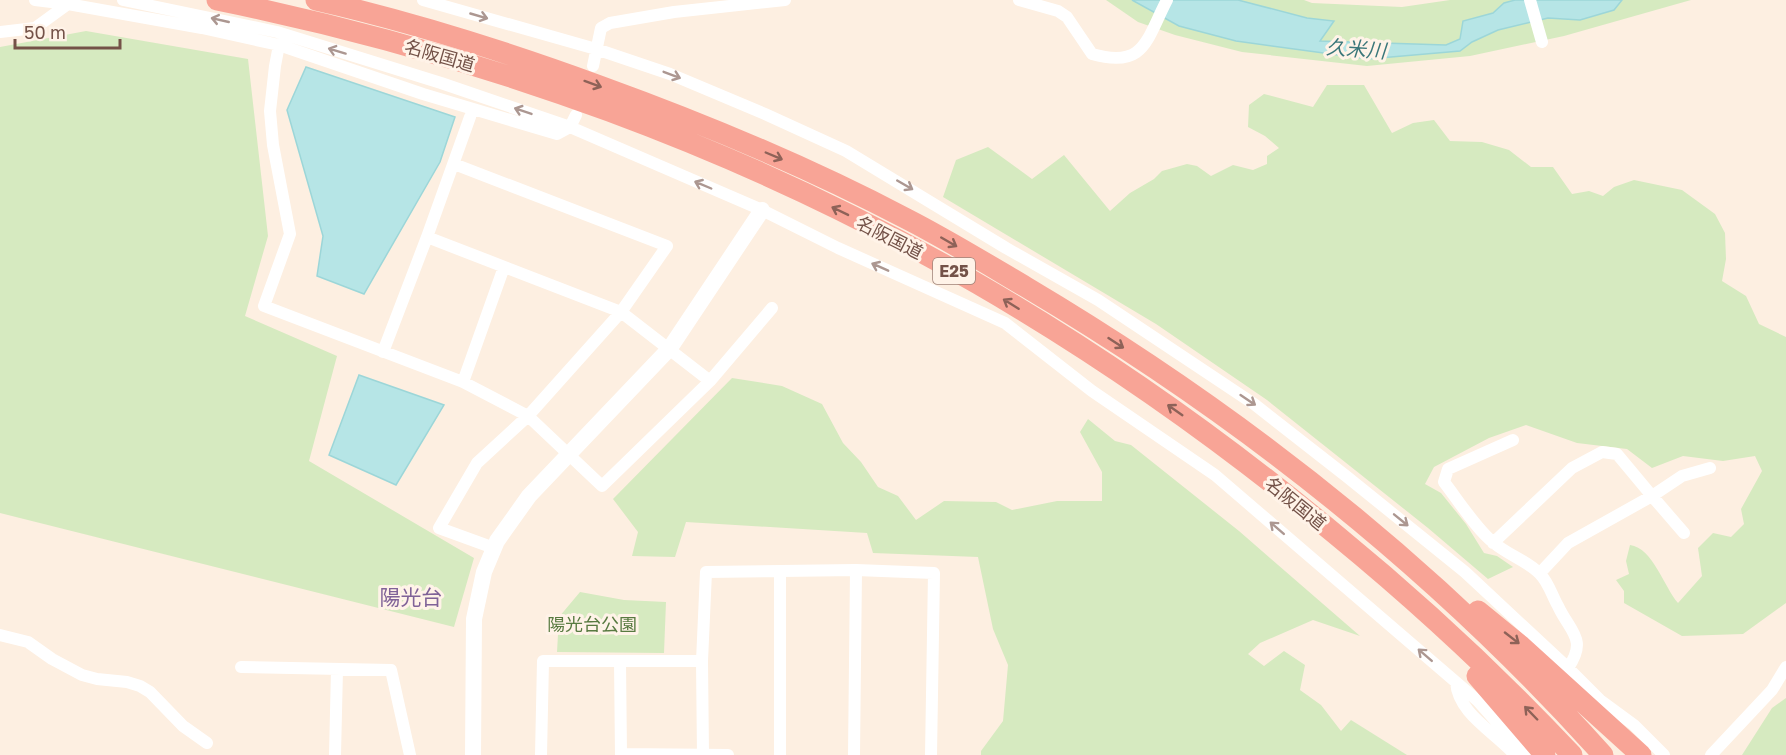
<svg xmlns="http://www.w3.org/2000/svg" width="1786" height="755" font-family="'Golos Text','Noto Sans JP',sans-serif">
  <rect width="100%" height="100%" fill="#fdefe1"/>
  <!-- green -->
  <path fill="#d6eac0" d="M1106,0H1132L1236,41L1460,51L1472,42L1498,30L1548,18L1580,20L1614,10L1622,0H1691L1564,36L1470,56L1367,66L1242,52L1175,35L1138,22Z
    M1238,0H1304L1312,3L1402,7L1450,0H1515L1504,3L1493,13L1463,21L1460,39L1446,45L1319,41L1333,21L1307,18Z
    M86,31L248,59L268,236L245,316L337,356L309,461L474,558L454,627L0,513V47Z
    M1327,85H1364L1392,133L1413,123L1434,120L1450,141L1482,142L1509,150L1531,167H1553L1572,194L1589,191L1603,196L1614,187L1634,180L1682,190L1715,214L1725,233L1726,259L1722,281L1746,296L1759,324L1786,337V603L1743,634L1682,636L1624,603V591L1616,580L1629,574L1626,561L1630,545C1653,548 1664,587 1678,603L1702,576L1698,548L1713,533L1731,537L1744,524L1741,509L1762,471L1755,456L1723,461L1683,456L1652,468L1627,449L1577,443L1526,425L1489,438L1434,467L1425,484L1441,493L1466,524L1484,553L1497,556L1513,567L1488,579L1428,528L1267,400L1156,324L943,197L956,160L988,147L1032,179L1064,155L1110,211L1130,193L1154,179L1162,171L1187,164L1197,166L1211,176L1233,165L1253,170L1267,164V156L1279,148L1265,136L1248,127L1249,105L1264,94L1313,107Z
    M732,378L782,386L822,404L843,443L861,462L878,487L898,496L916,520L944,501L996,502L1012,510L1057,501H1102V472L1080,432L1088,419L1115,441L1131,445L1239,531L1360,636L1313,620L1260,643L1248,654L1264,666L1284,651L1305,665L1300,690L1321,705L1341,731L1351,720L1407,755H981V751L1003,721L1008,665L993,629L978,557L873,553L867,533L686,522L675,557L632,556L638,532L613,499Z
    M580,592L624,600L666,602L664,653L557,652L559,617Z
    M1786,698V755H1742L1772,708Z"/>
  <!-- water -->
  <path fill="#b6e5e6" stroke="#9cd6d8" stroke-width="1.5" d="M1132,0H1238L1307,18L1334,21L1320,41L1446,45L1460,39L1463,21L1493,13L1504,3L1515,0H1622L1614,10L1580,20L1548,18L1498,30L1472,42L1460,51L1368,59L1236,41L1179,26Z
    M306,67L455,117L440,162L364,294L317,276L323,236L287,110Z
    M359,375L444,405L396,485L329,455Z"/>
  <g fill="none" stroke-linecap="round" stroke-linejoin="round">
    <!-- street -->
    <path stroke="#fff" stroke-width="12" d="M123,0L277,32L441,83L570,127L762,210L838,248L1005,323L1092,391L1215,475L1478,701L1526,755
      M423,0L596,49L670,74L765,114L846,151L1006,248L1098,300L1254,404L1346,476L1465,572L1568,668L1600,700L1634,725L1664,755
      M1019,0L1058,11L1067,17L1092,54C1145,69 1146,40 1167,0
      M1530,0L1542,42
      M68,4L202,28L279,45L423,94L557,134L570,127L576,115
      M0,32L35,28L68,4L35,0
      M279,45L275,66L270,111L273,145L290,234L264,306L463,382L528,416L602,486L710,381L772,308
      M593,66L601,28L610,23L674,12L785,0
      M454,164L667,246L621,312L528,416L477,463L439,528L494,548
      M427,237L470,117
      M383,352L427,237L621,312L710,381
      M463,382L504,267
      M1513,440L1448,469L1444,482C1458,500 1477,530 1494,543C1508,555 1528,561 1540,574C1549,583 1552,596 1558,606C1570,632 1588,639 1568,668
      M1684,533L1652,496L1682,476L1710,468
      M1493,543L1572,468L1602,452L1617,454L1652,496L1568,543L1540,573
      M0,635L28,642L52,659L82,675L97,679L127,682L140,686L150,692L183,726L207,743
      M620,661L621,755
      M702,661L703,755
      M241,667L391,670L410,755
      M1456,682C1458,714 1495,732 1515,755
      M621,754L728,755
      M335,755L337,669
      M541,755L543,661H702L706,572L856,570L934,573L931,755
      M780,755V571
      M854,755L856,570
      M1711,755L1772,690L1786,667"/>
    <!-- secondary -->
    <path stroke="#fff" stroke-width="16" d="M473,755L474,619L484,572L497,541L529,496L670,348L762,210"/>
    <!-- highway -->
    <path stroke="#f8a496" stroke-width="21" d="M217,0C483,54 744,148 978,284C1104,357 1223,441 1335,534C1418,602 1498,676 1572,755
      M316,0C413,22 507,52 600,86C705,124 808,167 907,219C948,240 987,264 1026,287C1240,414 1437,570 1603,755
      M1478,611L1521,646L1641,755
      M1477,676L1545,755"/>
  </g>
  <!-- one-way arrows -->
  <defs><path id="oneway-shaft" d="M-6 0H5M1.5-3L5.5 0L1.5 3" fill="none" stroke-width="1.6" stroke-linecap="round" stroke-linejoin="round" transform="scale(1.5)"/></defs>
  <g stroke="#ac9791">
    <use href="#oneway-shaft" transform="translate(479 16) rotate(16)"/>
    <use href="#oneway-shaft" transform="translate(220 20) rotate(-167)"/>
    <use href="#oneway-shaft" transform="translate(337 51) rotate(-163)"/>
    <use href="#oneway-shaft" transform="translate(672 75) rotate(21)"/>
    <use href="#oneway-shaft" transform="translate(523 111) rotate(-161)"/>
    <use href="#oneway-shaft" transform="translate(703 185) rotate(-157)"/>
    <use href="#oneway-shaft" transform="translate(905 185) rotate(30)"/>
    <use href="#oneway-shaft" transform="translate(880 267) rotate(-156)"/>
    <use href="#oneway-shaft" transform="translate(1248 400) rotate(34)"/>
    <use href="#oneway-shaft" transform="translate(1401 520) rotate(39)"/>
    <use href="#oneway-shaft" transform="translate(1277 528) rotate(-139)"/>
    <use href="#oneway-shaft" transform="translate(1425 655) rotate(-139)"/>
  </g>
  <g stroke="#8e6258">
    <use href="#oneway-shaft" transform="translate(593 84) rotate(20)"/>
    <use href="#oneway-shaft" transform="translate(774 156) rotate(23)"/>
    <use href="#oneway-shaft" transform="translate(840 211) rotate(-154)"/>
    <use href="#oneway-shaft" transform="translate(949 242) rotate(30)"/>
    <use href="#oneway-shaft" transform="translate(1011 304) rotate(-148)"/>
    <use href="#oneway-shaft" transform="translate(1116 343) rotate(33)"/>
    <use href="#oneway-shaft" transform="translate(1175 410) rotate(-145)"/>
    <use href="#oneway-shaft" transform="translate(1512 638) rotate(38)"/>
    <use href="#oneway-shaft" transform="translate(1531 713) rotate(-134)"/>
  </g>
  <g text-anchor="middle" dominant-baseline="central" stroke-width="6" stroke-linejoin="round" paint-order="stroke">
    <!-- shield labels -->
    <rect fill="#fff3e8" stroke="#9e8278" stroke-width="1.5" x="933" y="258" width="42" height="26" rx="4.5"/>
    <g font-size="16" font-weight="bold" fill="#745248">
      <text x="954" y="271">E25</text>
    </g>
    <!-- street labels -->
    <g font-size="18" fill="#745248" stroke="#fff3e8">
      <text transform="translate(440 55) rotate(16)">名阪国道</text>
      <text transform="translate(890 237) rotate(27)">名阪国道</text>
      <text transform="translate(1296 503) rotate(39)">名阪国道</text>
    </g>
    <!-- park labels -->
    <g font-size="18" fill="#587a40" stroke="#fff3e8">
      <text x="592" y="624">陽光台公園</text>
    </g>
    <!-- water labels -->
    <g font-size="20" font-style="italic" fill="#3b777a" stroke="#fff3e8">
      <text transform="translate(1356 48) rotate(4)">久米川</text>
    </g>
    <!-- quarter labels -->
    <g font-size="21" fill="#806398" stroke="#fff3e8">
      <text x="411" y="597">陽光台</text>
    </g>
  </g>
  <!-- scale -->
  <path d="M15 39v9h105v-9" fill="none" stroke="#745248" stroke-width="3"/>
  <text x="24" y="39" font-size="18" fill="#745248" stroke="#fff3e8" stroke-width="4.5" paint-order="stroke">50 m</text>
</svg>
